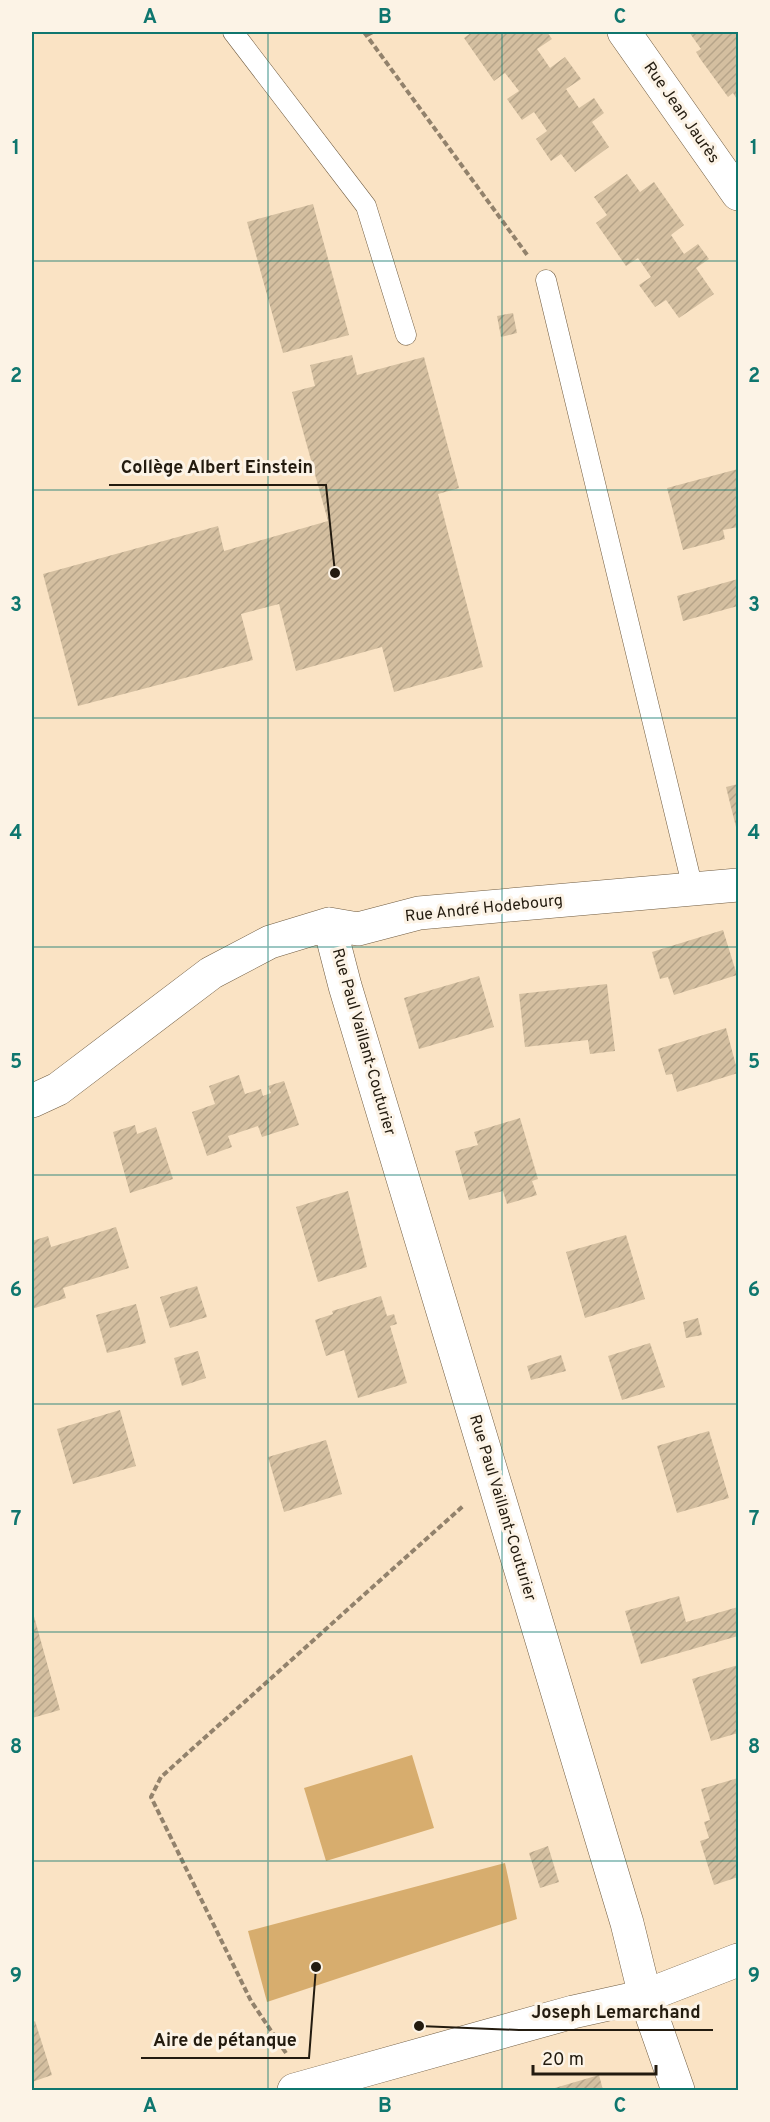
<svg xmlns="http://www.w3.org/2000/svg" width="770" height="2122" font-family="Overpass,sans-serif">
  <defs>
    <pattern id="building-hatch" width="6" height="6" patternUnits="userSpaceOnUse" patternTransform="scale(1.5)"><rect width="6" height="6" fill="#d4bfa0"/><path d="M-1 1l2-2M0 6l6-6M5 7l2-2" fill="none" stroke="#b6a489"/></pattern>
  </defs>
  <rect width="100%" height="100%" fill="#fae3c4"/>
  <!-- green -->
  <path fill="#d7ad6e" d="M412,1755L434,1828L326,1861L304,1788Z
    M505,1863L517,1919L267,2002L248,1931Z"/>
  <!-- building -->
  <path fill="url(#building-hatch)" d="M472,32H547L552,39L537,49L550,68L565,57L581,79L566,89L579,108L594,98L604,113L592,122L609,147L575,172L561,154L551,161L536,139L547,131L534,112L522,120L507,99L519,91L505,73L494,81L464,38Z
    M689,32H738V101L733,93L728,97L701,60L696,52L701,49Z
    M627,174L640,192L654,182L684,225L671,235L684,254L698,244L709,259L696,268L714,294L679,318L666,300L655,307L639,285L651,277L638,258L626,266L596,223L607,215L594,197Z
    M313,204L349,335L283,353L247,222Z
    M513,313L517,333L501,337L497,316Z
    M352,355L357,375L424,357L459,488L438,494L483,667L394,692L382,647L296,671L279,604L241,614L253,660L78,706L43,574L218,526L224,551L328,521L292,392L315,386L310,365Z
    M738,469V527L723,530L725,539L683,550L667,488Z
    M738,579V606L683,621L677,596Z
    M738,784V826L736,827L726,787Z
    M723,930L737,975L674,995L668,977L660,979L652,952Z
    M479,976L494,1027L419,1049L404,998Z
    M607,984L615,1051L590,1054L588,1040L525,1047L519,994Z
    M726,1028L738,1073L677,1092L672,1074L666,1075L658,1049Z
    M239,1075L245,1094L261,1089L263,1096L271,1093L268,1086L284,1081L299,1125L262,1137L258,1126L228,1136L232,1147L207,1156L192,1112L215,1104L209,1086Z
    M520,1118L538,1179L532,1181L537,1195L507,1204L503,1191L469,1200L455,1151L478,1145L474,1132Z
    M135,1125L137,1134L156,1127L173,1179L130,1193L113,1132Z
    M348,1191L367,1267L318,1282L296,1207Z
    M116,1227L129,1268L63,1288L66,1298L32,1309V1241L48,1236L51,1247Z
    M626,1235L645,1299L585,1318L566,1252Z
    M197,1286L207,1317L170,1328L160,1297Z
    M381,1296L387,1316L394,1314L397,1324L390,1326L407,1383L358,1398L344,1350L326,1356L315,1320L333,1314L332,1311Z
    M136,1304L146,1343L107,1353L96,1315Z
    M698,1318L702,1335L686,1338L683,1322Z
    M650,1343L665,1387L622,1400L608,1356Z
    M198,1351L206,1378L182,1386L174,1358Z
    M561,1355L566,1371L531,1380L527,1366Z
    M120,1410L136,1466L73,1484L57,1429Z
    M709,1431L729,1498L677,1513L657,1446Z
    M326,1440L342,1494L284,1512L268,1457Z
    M679,1596L686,1622L738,1607V1636L641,1664L625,1611Z
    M32,1609L60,1710L32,1718Z
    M738,1665V1733L711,1741L692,1679Z
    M738,1778V1877L714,1885L700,1841L709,1838L704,1822L710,1820L701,1789Z
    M548,1846L559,1882L540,1888L529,1853Z
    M35,2021L52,2075L32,2082V2023Z
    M599,2075L603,2090H548Z"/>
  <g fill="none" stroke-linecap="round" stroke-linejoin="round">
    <defs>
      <path id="service" d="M233,32L366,206L406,335
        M546,280L693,889"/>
      <path id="minor" d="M624,32L738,194
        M329,924L345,986L627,1923L645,1996L678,2090
        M32,1101L58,1089L211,973L270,942L329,924L358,929L419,913L738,885
        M294,2090L573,2012L645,1996L738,1960"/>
    </defs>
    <!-- service casing -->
    <use href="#service" stroke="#705c41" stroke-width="21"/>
    <!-- minor casing -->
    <use href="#minor" stroke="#705c41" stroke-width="34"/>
    <!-- path -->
    <path stroke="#92826c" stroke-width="4" stroke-dasharray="6 3" stroke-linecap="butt" d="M364,32L528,256
      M367,35L373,32
      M286,2053L251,2001L151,1797L161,1777L463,1506"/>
    <!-- service -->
    <use href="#service" stroke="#fff" stroke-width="20"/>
    <!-- minor -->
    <use href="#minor" stroke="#fff" stroke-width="33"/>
  </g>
  <!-- grid -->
  <path fill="none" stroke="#0f766e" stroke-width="1.5" stroke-opacity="0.55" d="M268,32V2090M502,32V2090M32,261H738M32,490H738M32,718H738M32,947H738M32,1175H738M32,1404H738M32,1632H738M32,1861H738"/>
  <g text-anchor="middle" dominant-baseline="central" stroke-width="6" stroke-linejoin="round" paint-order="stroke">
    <!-- street labels -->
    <g font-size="16" fill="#231b0f" stroke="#fcf3e6">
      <text transform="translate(681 113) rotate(55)">Rue Jean Jaurès</text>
      <text transform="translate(484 909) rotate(-6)">Rue André Hodebourg</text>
      <text transform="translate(363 1042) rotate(74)">Rue Paul Vaillant-Couturier</text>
      <text transform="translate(502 1508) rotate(73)">Rue Paul Vaillant-Couturier</text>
    </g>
  </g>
  <!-- callouts -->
  <path fill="none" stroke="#231b0f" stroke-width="2" d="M335 573L326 485H109M419 2026L519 2030H713M316 1967L309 2058H141"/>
  <g fill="#231b0f" stroke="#fcf3e6" stroke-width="2">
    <circle cx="335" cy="573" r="6"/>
    <circle cx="419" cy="2026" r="6"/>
    <circle cx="316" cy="1967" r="6"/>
  </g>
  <g font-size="18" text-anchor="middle" font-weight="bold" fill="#231b0f" stroke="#fcf3e6" stroke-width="6" stroke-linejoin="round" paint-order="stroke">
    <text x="217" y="473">Collège Albert Einstein</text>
    <text x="616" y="2018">Joseph Lemarchand</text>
    <text x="225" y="2046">Aire de pétanque</text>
  </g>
  <!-- border -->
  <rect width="770" height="2122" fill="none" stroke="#fcf3e6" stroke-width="66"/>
  <!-- scale -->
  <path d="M533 2065v9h123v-9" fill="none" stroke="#231b0f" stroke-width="3"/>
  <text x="542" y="2065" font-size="18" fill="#231b0f" stroke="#fcf3e6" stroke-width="4.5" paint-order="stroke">20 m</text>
  <rect x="33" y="33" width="704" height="2056" fill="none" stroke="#0f766e" stroke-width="2"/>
  <g font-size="20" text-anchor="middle" font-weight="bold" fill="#0f766e">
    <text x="150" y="23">A</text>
    <text x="385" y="23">B</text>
    <text x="620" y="23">C</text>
    <text x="16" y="154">1</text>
    <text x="754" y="154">1</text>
    <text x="16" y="382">2</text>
    <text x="754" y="382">2</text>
    <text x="16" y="611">3</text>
    <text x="754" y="611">3</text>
    <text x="16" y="839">4</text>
    <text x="754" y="839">4</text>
    <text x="16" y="1068">5</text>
    <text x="754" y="1068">5</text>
    <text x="16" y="1296">6</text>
    <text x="754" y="1296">6</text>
    <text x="16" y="1525">7</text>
    <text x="754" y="1525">7</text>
    <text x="16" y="1753">8</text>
    <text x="754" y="1753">8</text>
    <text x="16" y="1982">9</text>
    <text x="754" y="1982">9</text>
    <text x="150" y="2112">A</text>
    <text x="385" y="2112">B</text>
    <text x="620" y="2112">C</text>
  </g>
</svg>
